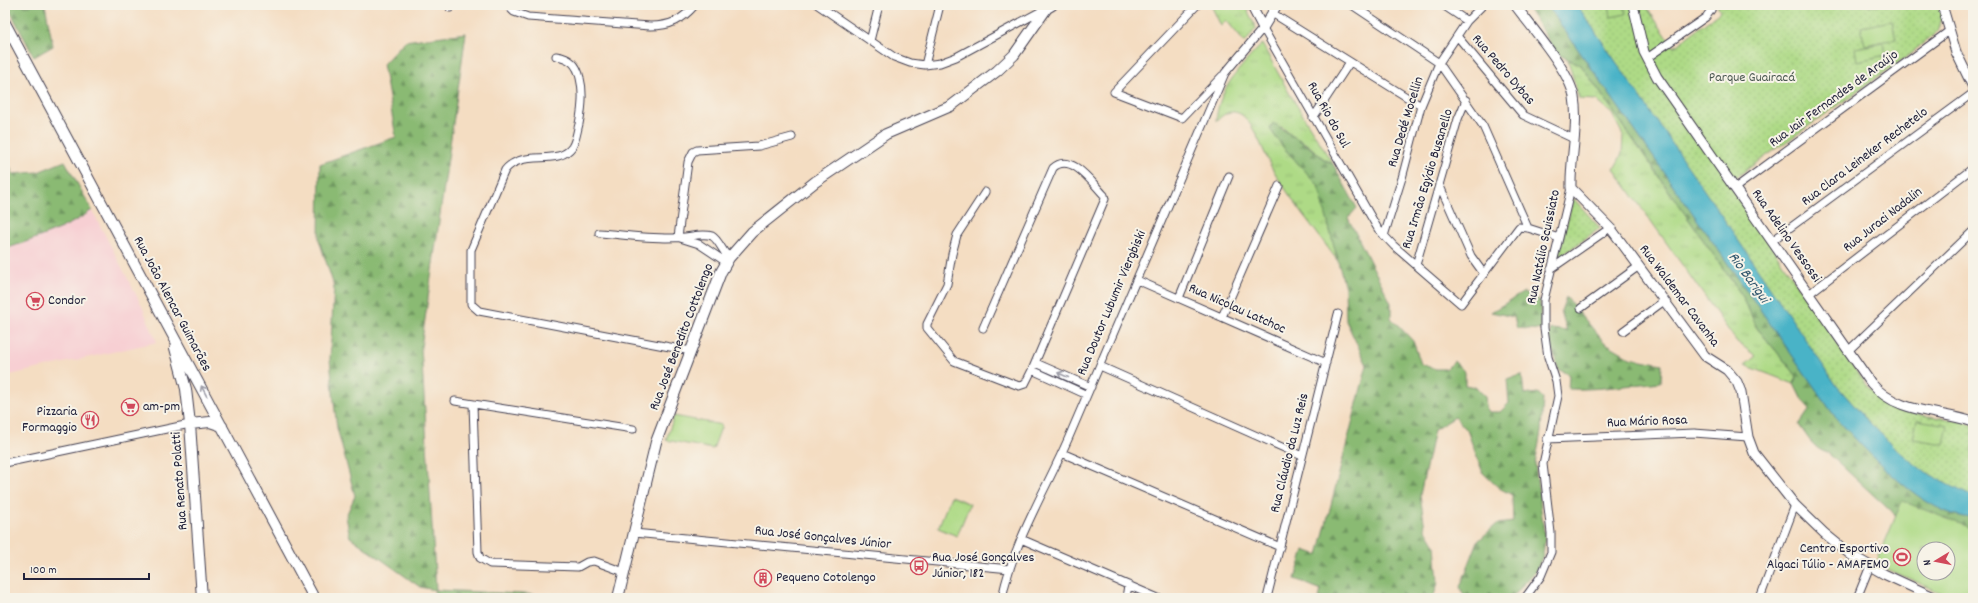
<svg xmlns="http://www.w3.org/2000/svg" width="1978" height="603" font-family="Dekko,sans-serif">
  <defs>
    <pattern id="grass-tufts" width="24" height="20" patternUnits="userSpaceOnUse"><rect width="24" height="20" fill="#aeda86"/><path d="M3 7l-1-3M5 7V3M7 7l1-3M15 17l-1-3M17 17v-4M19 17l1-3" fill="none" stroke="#95bb75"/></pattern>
    <pattern id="forest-firs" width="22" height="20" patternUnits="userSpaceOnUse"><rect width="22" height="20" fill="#8aba73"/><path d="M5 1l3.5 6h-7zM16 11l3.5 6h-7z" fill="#709760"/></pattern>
    <pattern id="park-dots" width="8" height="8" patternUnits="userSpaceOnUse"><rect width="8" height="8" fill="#aeda86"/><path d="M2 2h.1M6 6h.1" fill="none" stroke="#95bb75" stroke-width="1.8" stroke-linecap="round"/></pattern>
  </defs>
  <rect width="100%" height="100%" fill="#f7f3e8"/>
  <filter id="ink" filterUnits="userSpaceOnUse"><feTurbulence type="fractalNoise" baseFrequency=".025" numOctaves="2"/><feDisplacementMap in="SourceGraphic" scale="8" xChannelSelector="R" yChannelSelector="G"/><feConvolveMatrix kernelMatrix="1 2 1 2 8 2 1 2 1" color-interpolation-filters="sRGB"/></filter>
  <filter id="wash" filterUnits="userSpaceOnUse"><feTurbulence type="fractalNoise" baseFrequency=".012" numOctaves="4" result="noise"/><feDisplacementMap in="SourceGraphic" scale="16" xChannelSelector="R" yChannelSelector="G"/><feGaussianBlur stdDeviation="0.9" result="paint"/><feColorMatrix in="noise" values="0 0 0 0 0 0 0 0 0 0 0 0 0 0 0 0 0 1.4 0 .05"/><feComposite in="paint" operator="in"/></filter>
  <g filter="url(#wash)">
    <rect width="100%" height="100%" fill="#f4ddc2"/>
    <!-- built -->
    <path fill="#f7cfd3" d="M92,210L141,304L157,342L5,376V249L40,236L83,217Z"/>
    <!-- grass -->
    <path fill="url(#grass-tufts)" stroke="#687e60" d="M1211,5H1245L1256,28L1245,43L1226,20L1221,26Z
      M1262,44L1288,91L1333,164C1322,159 1317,152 1308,145C1299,139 1290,135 1282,127L1270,129L1283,147L1318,185L1333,238L1337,260C1315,230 1291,200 1272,168C1264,154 1255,125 1242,115C1231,108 1223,114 1216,122C1218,88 1240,68 1262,44Z
      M1568,60L1581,65L1743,297L1757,328L1797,376L1794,384L1745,365L1756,356L1737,342L1614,169L1622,154L1623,135L1612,114L1596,100L1579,99Z"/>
    <!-- forest -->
    <path fill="url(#forest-firs)" stroke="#566e57" d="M7,5H45L53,46L34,57Z
      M1526,5H1547L1836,418C1868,452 1923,516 1973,518V529L1902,502L1896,516L1828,453C1814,450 1807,436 1799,425L1810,409L1802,400L1794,384L1797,376L1757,328L1743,297L1581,65L1557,54Z
      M466,33L421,347L436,590L608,598H433L435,590L420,587L350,537L346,516L355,496L337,428L334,403L330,359L334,286L319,240L320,164L396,137L383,64L405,41Z
      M1273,123L1308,146L1325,160L1333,164L1357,208L1348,218L1391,303V318L1413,341L1421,364L1436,369H1446L1454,361L1465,372V385L1475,387L1485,396L1486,407L1489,412H1500L1509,403L1507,379L1522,375L1524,395L1538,393L1543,398L1541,432L1535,464L1545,539L1543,555L1537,569L1512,598H1465L1460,587L1478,541L1497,524L1513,522L1512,495L1499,488L1483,473L1467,430L1455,417L1434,430L1420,495L1425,528L1435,545L1438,583L1433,598H1319L1321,590L1295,579L1304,550L1318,555L1367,365L1346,321L1345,288L1318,185L1283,147L1270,129Z
      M5,155L13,174L38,172L65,161L92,210C67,229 34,239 5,249Z
      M1524,292L1540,301L1541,330L1517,328L1514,317L1491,312Z
      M1566,297L1604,342L1631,358L1662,364L1661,382C1630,385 1600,390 1568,389L1569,375L1558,369L1549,337L1551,329L1567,331L1561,311Z"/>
    <!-- park -->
    <path fill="url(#park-dots)" stroke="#687e60" d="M1577,5H1645L1674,47L1720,12L1717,5H1939L1942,19L1936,33L1905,58L1728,183L1865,384C1873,392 1880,402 1891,406C1916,418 1947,416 1973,424V497C1958,490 1941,483 1926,474C1895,454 1862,414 1837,386Z
      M1573,198L1600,228L1558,258Z"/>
    <!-- pitch -->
    <path fill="#aeda86" stroke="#687e60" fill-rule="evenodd" d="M1609,5H1624L1626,14L1611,17Z
      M1892,21L1896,39L1865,45L1861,27Z
      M1884,43L1886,55L1857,61L1855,48Z
      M674,416L722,425L713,449L666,440Z
      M1917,420L1948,425L1944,444L1913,439Z
      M951,496L970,504L957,536L938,528Z
      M1902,501L1973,529V598H1953L1876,564ZM1924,549H1948V573H1924Z"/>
    <!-- water -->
    <path fill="#49b3c7" stroke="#366a81" d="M1547,5H1577L1715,206L1837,386L1866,419L1896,449L1926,473L1973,497V518C1923,516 1868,452 1836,418Z"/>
  </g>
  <g filter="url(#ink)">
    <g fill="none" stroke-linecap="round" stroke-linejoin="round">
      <defs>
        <path id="minor" d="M450,5V8
          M507,5L514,12L528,17L650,26C671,26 682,20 695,5
          M818,5L894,57L910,63L925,65L940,63L956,57L1045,9
          M1197,5L1114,92L1182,118L1222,76
          M1352,5L1439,63L1483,126L1528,228
          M1443,5L1467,21
          M1272,13L1421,106
          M1457,36L1523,115L1574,139
          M870,41L879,5
          M556,56C570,58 577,64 580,78C584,93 582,109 579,124C577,131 576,141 572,147C558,167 523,148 505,170L471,250V304L479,311L691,351
          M1647,58L1706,17L1711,10L1712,5
          M925,65L940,5
          M1313,118L1350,62
          M1439,184L1471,256L1484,274
          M1735,188L1949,31
          M599,233C627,235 656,240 685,237C693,236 704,233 712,236C718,239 723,252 729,258
          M1384,236L1402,178L1421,106L1439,63L1467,21L1483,5
          M678,237L688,162L693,152L697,150L759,146L792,137
          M680,238L699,244L726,262
          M1772,241L1973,93
          M1416,265L1458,119L1466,100
          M1551,269L1610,228
          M1137,280L1326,363
          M1809,294L1973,168
          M1179,298L1229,176
          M1581,308L1639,266
          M1222,317L1279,186
          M983,328L1053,168C1071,151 1093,184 1104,195L1105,199L1032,370L1025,384L1019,386L954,361L927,328V324L947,284L952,254L957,235L985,192
          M1623,331L1664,301
          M1848,351L1973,231
          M1036,363L1091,387
          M1100,366L1302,456
          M1032,370L1087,395
          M455,401L633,429
          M473,404L478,552L480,558L490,564L578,567L587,562L594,561L624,572
          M1547,439L1694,433L1748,437
          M1062,453L1280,547
          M5,463L190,424
          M634,533L1010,569
          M1021,539L1158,598
          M1002,598C1014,540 1046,490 1069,437C1121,315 1173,194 1225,73L1263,28L1378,229L1394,246L1461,304L1519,227L1528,228L1559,238
          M1126,598L1128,585
          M1267,598L1338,314
          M1525,598L1541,576L1551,552V533L1543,464L1558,396L1556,381L1548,357L1544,328V300L1571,188
          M1760,598L1795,505
          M1857,598L1870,566"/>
        <path id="tertiary" d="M1251,5L1263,28
          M1515,5C1531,27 1570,71 1574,97C1579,127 1570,158 1571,188L1612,230L1705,356L1727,370L1737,382L1741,392L1748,437L1754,453L1795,505L1824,533L1851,555L1884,574L1936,598
          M1633,5L1644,52L1657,77L1871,383C1897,414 1938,410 1973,422
          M1942,5L1956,52L1973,87
          M1263,28L1277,5"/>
        <path id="secondary" d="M5,23L314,598
          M175,348L186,389L190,424L202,598
          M190,424L210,422L222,426
          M618,598L656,442L721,272L729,258L752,232L815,182L886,134L951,106L997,71L1014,55L1047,8L1052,5"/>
      </defs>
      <!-- minor casing -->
      <use href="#minor" stroke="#423e4f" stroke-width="9"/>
      <!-- tertiary casing -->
      <use href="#tertiary" stroke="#423e4f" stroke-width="11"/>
      <!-- secondary casing -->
      <use href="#secondary" stroke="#423e4f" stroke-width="12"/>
      <!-- minor -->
      <use href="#minor" stroke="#fff" stroke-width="7"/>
      <!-- tertiary -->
      <use href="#tertiary" stroke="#fff" stroke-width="9"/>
      <!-- secondary -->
      <use href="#secondary" stroke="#fff" stroke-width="10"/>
    </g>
    <!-- one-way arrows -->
    <defs><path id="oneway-shaft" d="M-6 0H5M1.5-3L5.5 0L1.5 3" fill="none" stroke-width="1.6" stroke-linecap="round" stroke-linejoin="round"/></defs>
    <g stroke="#9c9ca7">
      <use href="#oneway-shaft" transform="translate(1063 375) rotate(-156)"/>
      <use href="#oneway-shaft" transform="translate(204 391) rotate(-118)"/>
    </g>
  </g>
  <!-- icons -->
  <defs>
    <symbol id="supermarket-ring" viewBox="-11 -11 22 22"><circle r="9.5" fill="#f7f3e8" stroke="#d1495b" stroke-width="1.5"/><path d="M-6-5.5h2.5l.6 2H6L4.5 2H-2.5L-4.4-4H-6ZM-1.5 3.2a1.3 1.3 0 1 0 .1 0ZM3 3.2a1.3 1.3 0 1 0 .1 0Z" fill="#d1495b"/></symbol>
    <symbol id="restaurant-ring" viewBox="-11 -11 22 22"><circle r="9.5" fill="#f7f3e8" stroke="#d1495b" stroke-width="1.5"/><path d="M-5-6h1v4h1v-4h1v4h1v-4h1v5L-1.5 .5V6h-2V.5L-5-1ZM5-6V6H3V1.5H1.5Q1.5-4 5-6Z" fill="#d1495b"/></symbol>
    <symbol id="stadium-ring" viewBox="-11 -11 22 22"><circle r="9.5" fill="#f7f3e8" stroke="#d1495b" stroke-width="1.5"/><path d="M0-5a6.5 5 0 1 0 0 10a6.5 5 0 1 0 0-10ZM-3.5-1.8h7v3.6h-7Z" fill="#d1495b"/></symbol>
    <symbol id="bus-ring" viewBox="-11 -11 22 22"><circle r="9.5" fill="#f7f3e8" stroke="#d1495b" stroke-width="1.5"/><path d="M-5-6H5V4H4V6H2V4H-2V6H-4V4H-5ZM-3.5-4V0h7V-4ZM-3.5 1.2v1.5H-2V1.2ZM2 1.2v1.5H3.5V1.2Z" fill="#d1495b"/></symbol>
    <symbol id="building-ring" viewBox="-11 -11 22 22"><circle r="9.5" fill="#f7f3e8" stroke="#d1495b" stroke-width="1.5"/><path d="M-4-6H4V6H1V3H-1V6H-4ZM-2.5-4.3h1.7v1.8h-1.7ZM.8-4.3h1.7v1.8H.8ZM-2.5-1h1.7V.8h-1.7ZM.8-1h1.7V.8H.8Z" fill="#d1495b"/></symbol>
  </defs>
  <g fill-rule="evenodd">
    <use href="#supermarket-ring" x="25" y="291" width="20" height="20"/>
    <use href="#supermarket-ring" x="120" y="397" width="20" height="20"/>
    <use href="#restaurant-ring" x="80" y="410" width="20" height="20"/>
    <use href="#stadium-ring" x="1892" y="547" width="20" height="20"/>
    <use href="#bus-ring" x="909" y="556" width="20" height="20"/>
    <use href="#building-ring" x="753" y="568" width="20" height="20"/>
  </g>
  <g text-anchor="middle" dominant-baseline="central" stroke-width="4" stroke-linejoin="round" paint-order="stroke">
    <!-- street labels -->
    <g font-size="14" fill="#22223b" stroke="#f7f3e8">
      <text transform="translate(1503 70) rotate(49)">Rua Pedro Dybas</text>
      <text transform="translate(1834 99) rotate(-36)">Rua Jair Fernandes de Araújo</text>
      <text transform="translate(1328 115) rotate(61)">Rua Rio do Sul</text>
      <text transform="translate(1406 122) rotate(-73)">Rua Dedé Mocellin</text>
      <text transform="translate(1865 157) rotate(-37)">Rua Clara Leineker Rechetelo</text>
      <text transform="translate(1428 179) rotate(-73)">Rua Irmão Egýdio Busanello</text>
      <text transform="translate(1883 220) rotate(-38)">Rua Juraci Nadalin</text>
      <text transform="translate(1786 236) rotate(55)">Rua Adelino Vessossi</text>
      <text transform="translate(1544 247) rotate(-78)">Rua Natálio Scuissiato</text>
      <text transform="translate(1679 296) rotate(53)">Rua Waldemar Cavanha</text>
      <text transform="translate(1112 303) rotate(-67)">Rua Doutor Lubumir Viergbiski</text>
      <text transform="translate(172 304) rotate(62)">Rua João Alencar Guimarães</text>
      <text transform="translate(1237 309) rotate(24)">Rua Nicolau Latchoc</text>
      <text transform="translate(682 337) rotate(-69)">Rua José Benedito Cottolengo</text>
      <text transform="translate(1647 422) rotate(-2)">Rua Mário Rosa</text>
      <text transform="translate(1290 453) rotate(-76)">Rua Cláudio da Luz Reis</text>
      <text transform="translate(180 481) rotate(-94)">Rua Renato Polatti</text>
      <text transform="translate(823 538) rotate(6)">Rua José Gonçalves Júnior</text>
    </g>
    <!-- park labels -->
    <g font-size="14" fill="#4c5952" stroke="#f7f3e8">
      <text x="1752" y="78">Parque Guairacá</text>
    </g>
    <!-- poi labels -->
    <g font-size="14" fill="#22223b" stroke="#f7f3e8" text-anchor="start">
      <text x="48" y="301">Condor</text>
      <text x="143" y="407">am-pm</text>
      <text x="77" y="412" text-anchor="end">Pizzaria<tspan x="77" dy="16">Formaggio</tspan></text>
      <text x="1889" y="549" text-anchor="end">Centro Esportivo<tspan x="1889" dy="16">Algaci Túlio - AMAFEMO</tspan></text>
      <text x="932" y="558">Rua José Gonçalves<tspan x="932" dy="16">Júnior, 182</tspan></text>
      <text x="776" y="578">Pequeno Cotolengo</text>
    </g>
    <!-- water labels -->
    <g font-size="15" font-style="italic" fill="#30556c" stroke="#f7f3e8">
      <text transform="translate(1748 278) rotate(54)">Rio Barigui</text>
    </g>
  </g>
  <!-- margin -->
  <rect width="1978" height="603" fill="none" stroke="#f7f3e8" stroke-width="20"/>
  <!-- north arrow -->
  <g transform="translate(1936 561) rotate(260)"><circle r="19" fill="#f7f3e8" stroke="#a29fa3"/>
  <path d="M0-3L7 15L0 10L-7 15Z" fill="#d1495b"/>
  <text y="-6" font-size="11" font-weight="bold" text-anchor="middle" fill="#22223b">N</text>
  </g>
  <!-- scale -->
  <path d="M24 573v6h125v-6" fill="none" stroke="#22223b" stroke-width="2"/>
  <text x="30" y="573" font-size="12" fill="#22223b" stroke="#f7f3e8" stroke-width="3" paint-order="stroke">100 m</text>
</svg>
